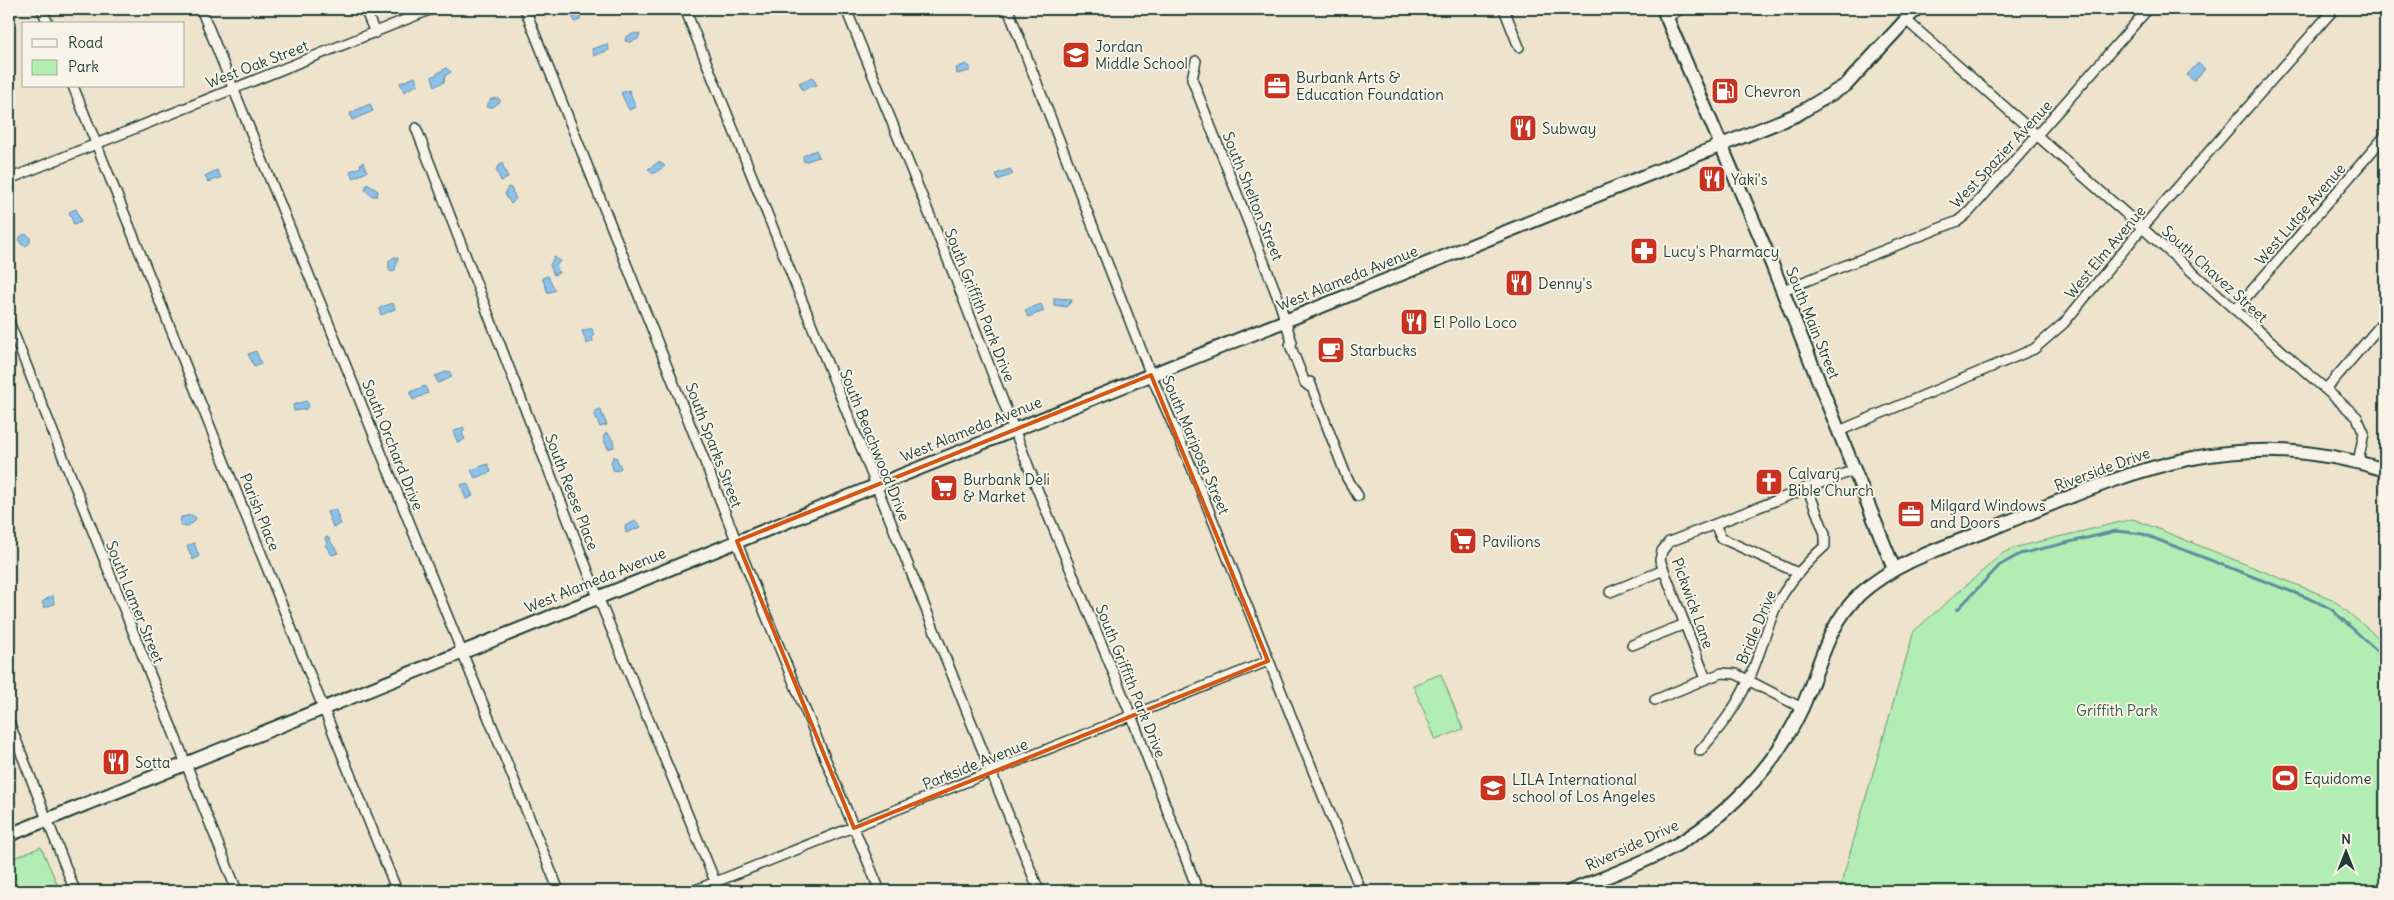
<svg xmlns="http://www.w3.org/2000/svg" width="2394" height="900" font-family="Delius,sans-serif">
  <rect width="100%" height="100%" fill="#eee3cd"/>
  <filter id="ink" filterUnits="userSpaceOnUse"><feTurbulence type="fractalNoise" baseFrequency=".02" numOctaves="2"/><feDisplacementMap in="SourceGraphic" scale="10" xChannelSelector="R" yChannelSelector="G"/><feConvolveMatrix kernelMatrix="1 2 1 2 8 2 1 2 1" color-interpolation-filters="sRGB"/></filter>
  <g filter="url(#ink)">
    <!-- green -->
    <path fill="#b2eeb3" stroke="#689674" d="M2133,519L2332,599L2385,643V891H1839L1914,631L2003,553L2017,547Z
      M1441,674L1463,729L1436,740L1413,685Z
      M41,847L60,891H30L28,885L9,891V860Z"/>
    <!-- water -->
    <path fill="#8cc1ea" stroke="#608ca1" d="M577,9L581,12L580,20L575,22L570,11Z
      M635,33L640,34L638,39L630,42L625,41L626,37Z
      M607,44L609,50L594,56L592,49Z
      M2198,63L2205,69L2194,81L2187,75Z
      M966,64L970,67V71L957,74L956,68Z
      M446,68L451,72L445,76L444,82L435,86L432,77Z
      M415,77L418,84L404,92L400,83Z
      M813,77L817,86H810L803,91L799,83Z
      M629,90L636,107L629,110L621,93Z
      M498,98L501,101L493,107H486L491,99Z
      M370,104L373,111L352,120L350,113Z
      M816,150L819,157L804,162L803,156Z
      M363,162L367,172L353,178L350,171L361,167L360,164Z
      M659,162L665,166L653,174L648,169Z
      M502,163L508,178L501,181L496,169Z
      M1010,169L1013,174L998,180L996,174Z
      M217,170L221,178L208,182L205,176Z
      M367,184L378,191L377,196H372L365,190Z
      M508,187L511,188L516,199L511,204L505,194Z
      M76,209L81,222L74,225L69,212Z
      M19.5 240a5.5 5.5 0 1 1 11 0a5.5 5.5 0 1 1-11 0Z
      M394,257L398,258L395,270L391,272L389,270V261Z
      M554,257L560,261L556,266L559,273L554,275L550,265Z
      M548,276L555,290L548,293L542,278Z
      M1054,298L1071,299L1072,301L1066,307L1054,305Z
      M393,303L395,309L381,315L379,309L381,307Z
      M1041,304L1044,311L1028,317L1025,310Z
      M588,329H592L594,336L592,337L593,341L587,344L582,331Z
      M256,351L261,364L254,366L248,354Z
      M449,371L452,377L438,383L435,376Z
      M425,386L428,393L413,400L410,392Z
      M306,401L309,405L306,409L294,411L293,405Z
      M600,409L607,425L600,427L594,412Z
      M463,427L465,430L462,433L465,439L458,443L453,432Z
      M606,433C611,435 614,441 614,447L608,449L603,438Z
      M613,457H616L621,468L617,471L613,470L611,462Z
      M488,464L491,472L475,478L471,470Z
      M467,483L473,496L466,499L461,485Z
      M335,509L341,524L333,527L327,512Z
      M192,515L196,518L194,522L186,527L180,525L181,517Z
      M636,521L641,527L626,533L625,526Z
      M328,537L338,553L332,555L325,545L327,544L325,538Z
      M194,543L199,556L193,560L187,546Z
      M53,595L54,604L44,608L42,602Z"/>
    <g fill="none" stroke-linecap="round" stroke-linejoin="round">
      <!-- stream -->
      <path stroke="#608ca1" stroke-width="3" d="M1957,610L2000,565L2020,554L2116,531L2143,534L2313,600L2331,609L2385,658"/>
      <defs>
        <path id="minor" d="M42,9L48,24
          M201,9L559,891
          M365,9L375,33
          M525,9L761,603L880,891
          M685,9L1039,891
          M846,9L954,275L1038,491L1131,715L1198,891
          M1008,9L1151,375L1192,468L1361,891
          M1504,9L1519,47
          M1667,18L1680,9
          M1906,20L2357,417L2364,433L2358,462
          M1196,61L1192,79L1278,298L1292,342L1290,345L1305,383L1310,387
          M73,86L397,891
          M416,128L598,597L719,891
          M9,179L432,9
          M1783,290L1958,221L1969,212L2148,9
          M2235,310L2385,136
          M9,322L237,891
          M1310,382L1347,478L1358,496
          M2326,389L2385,320
          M1839,431L2034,349L2064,323L2142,228L2334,9
          M1715,524L1721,538L1798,573
          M1610,592L1664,570
          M1632,645L1685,624
          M1655,700L1706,679
          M1802,708L1736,674L1722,673L1706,679L1660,560L1662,551L1669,542L1854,470
          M9,722L75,891
          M1700,751C1719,729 1736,708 1748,681C1759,658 1765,633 1775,609C1786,584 1805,564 1825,546V534L1807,487
          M693,891L1268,661"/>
        <path id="secondary" d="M1663,9L1771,262L1894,569
          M9,835L1796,115L1846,85L1916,9
          M1571,891C1603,878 1636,866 1667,850C1724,820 1775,767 1802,708C1820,668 1826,626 1860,594C1896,561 1948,546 1993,528C2130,472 2234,422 2385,470"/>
      </defs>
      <!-- minor casing -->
      <use href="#minor" stroke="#1f3d34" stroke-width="12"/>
      <!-- secondary casing -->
      <use href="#secondary" stroke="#1f3d34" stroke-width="16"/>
      <!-- minor -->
      <use href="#minor" stroke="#f7f3e8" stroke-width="9"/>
      <!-- secondary -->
      <use href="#secondary" stroke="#f7f3e8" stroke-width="12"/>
    </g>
  </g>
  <!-- marked area -->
  <path fill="none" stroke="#d45610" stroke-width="4" stroke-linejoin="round" d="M1151,375L1268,661L854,828L737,541Z"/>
  <!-- icons -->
  <defs>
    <symbol id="school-square" viewBox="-11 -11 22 22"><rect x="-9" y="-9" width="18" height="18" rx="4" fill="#c8321e" stroke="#f7f3e8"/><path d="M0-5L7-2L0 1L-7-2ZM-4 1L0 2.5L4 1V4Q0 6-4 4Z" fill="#fff"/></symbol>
    <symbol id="office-square" viewBox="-11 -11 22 22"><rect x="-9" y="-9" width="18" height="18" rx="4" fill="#c8321e" stroke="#f7f3e8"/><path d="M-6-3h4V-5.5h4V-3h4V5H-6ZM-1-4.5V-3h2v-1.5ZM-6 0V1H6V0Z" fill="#fff"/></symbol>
    <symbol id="fuel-square" viewBox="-11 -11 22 22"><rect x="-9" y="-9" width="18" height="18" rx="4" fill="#c8321e" stroke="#f7f3e8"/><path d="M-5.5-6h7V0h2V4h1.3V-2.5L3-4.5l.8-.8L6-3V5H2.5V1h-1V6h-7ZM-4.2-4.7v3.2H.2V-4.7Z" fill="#fff"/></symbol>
    <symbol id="restaurant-square" viewBox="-11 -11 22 22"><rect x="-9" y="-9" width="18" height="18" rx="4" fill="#c8321e" stroke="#f7f3e8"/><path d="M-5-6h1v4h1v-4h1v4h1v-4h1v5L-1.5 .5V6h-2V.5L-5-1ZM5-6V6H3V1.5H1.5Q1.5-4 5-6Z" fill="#fff"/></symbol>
    <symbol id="pharmacy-square" viewBox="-11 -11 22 22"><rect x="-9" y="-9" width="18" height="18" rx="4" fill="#c8321e" stroke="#f7f3e8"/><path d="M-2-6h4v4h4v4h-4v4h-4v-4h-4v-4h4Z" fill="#fff"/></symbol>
    <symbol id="cafe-square" viewBox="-11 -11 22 22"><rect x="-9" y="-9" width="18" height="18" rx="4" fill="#c8321e" stroke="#f7f3e8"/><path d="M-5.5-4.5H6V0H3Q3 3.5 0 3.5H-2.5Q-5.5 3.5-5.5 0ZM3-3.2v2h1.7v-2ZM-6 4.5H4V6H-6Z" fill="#fff"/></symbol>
    <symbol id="church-square" viewBox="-11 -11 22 22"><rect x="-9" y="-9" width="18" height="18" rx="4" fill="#c8321e" stroke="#f7f3e8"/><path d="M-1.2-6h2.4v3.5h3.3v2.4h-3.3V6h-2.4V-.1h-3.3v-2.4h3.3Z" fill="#fff"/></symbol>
    <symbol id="supermarket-square" viewBox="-11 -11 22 22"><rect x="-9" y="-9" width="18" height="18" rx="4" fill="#c8321e" stroke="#f7f3e8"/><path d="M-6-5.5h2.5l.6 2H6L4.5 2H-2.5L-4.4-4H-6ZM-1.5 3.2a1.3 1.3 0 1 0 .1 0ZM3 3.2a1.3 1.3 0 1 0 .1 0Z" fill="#fff"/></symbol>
    <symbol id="stadium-square" viewBox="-11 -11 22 22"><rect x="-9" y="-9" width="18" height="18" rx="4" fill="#c8321e" stroke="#f7f3e8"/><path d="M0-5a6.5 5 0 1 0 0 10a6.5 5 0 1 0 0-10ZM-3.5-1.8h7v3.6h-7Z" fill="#fff"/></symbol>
  </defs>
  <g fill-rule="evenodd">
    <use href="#school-square" x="1060" y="39" width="32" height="32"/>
    <use href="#office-square" x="1261" y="70" width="32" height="32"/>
    <use href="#fuel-square" x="1709" y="75" width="32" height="32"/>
    <use href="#restaurant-square" x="1507" y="112" width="32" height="32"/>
    <use href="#restaurant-square" x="1696" y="163" width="32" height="32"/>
    <use href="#pharmacy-square" x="1628" y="235" width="32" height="32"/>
    <use href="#restaurant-square" x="1503" y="267" width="32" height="32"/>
    <use href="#restaurant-square" x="1398" y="306" width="32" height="32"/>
    <use href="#cafe-square" x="1315" y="334" width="32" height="32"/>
    <use href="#church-square" x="1753" y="466" width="32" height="32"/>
    <use href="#supermarket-square" x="928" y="472" width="32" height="32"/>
    <use href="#office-square" x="1895" y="498" width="32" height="32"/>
    <use href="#supermarket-square" x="1447" y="525" width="32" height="32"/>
    <use href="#restaurant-square" x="100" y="746" width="32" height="32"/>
    <use href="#stadium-square" x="2269" y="762" width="32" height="32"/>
    <use href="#school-square" x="1477" y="772" width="32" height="32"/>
  </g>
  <g text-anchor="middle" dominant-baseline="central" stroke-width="4" stroke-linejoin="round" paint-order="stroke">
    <!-- poi labels -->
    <g font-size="15" fill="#1f3d34" stroke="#f7f3e8" text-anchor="start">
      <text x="1095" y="46">Jordan<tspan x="1095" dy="17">Middle School</tspan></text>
      <text x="1296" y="77">Burbank Arts &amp;<tspan x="1296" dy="17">Education Foundation</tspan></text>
      <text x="1744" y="91">Chevron</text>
      <text x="1542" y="128">Subway</text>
      <text x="1731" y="179">Yaki's</text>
      <text x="1663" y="251">Lucy's Pharmacy</text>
      <text x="1538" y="283">Denny's</text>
      <text x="1433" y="322">El Pollo Loco</text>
      <text x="1350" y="350">Starbucks</text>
      <text x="1788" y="473">Calvary<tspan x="1788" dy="17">Bible Church</tspan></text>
      <text x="963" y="479">Burbank Deli<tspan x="963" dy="17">&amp; Market</tspan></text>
      <text x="1930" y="505">Milgard Windows<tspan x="1930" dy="17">and Doors</tspan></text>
      <text x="1482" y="541">Pavilions</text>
      <text x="135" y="762">Sotta</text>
      <text x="2304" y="778">Equidome</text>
      <text x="1512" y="779">LILA International<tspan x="1512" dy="17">school of Los Angeles</tspan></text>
    </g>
    <!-- street labels -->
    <g font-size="15" fill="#1f3d34" stroke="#f7f3e8">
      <text transform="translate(257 64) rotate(-21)">West Oak Street</text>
      <text transform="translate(2001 154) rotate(-47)">West Spazier Avenue</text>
      <text transform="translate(1253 196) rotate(68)">South Shelton Street</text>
      <text transform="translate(2300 214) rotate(-49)">West Lutge Avenue</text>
      <text transform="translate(2105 252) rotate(-50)">West Elm Avenue</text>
      <text transform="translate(2215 274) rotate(42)">South Chavez Street</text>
      <text transform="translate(1347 278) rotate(-22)">West Alameda Avenue</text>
      <text transform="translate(980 305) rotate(68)">South Griffith Park Drive</text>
      <text transform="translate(1813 323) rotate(68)">South Main Street</text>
      <text transform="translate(971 429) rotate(-22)">West Alameda Avenue</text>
      <text transform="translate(393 445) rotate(68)">South Orchard Drive</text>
      <text transform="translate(714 445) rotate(69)">South Sparks Street</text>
      <text transform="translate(875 445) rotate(68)">South Beachwood Drive</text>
      <text transform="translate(1196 445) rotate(67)">South Mariposa Street</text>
      <text transform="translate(2102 469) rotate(-20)">Riverside Drive</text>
      <text transform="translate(572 492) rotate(69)">South Reese Place</text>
      <text transform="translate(260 512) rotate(68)">Parish Place</text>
      <text transform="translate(595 580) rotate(-22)">West Alameda Avenue</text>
      <text transform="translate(135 602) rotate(68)">South Lamer Street</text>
      <text transform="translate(1693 603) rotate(70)">Pickwick Lane</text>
      <text transform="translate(1756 627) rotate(-67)">Bridle Drive</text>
      <text transform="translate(1131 681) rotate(68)">South Griffith Park Drive</text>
      <text transform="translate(975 764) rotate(-22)">Parkside Avenue</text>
      <text transform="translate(1632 845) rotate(-25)">Riverside Drive</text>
    </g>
    <!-- park labels -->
    <g font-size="15" fill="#355847" stroke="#f7f3e8">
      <text x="2117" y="710">Griffith Park</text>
    </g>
  </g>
  <!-- margin -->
  <rect width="2394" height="900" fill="none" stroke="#f7f3e8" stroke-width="30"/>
  <rect x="15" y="15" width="2364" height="870" fill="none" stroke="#1f3d34" stroke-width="2" filter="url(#ink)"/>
  <!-- legend -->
  <rect x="22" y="22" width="162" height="65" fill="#f7f3e8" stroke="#a1aaa0"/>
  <rect x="32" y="39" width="25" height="8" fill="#f7f3e8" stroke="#a1aaa0"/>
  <text x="68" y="48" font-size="15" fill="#1f3d34">Road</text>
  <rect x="32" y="60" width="25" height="15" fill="#b2eeb3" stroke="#a1aaa0"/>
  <text x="68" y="72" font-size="15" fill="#1f3d34">Park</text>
  <!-- north arrow -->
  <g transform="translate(2346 852)" stroke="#f7f3e8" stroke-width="4" paint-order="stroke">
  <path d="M0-4L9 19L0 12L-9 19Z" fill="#1f3d34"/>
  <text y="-8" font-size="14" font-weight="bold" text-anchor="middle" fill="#1f3d34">N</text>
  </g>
</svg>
